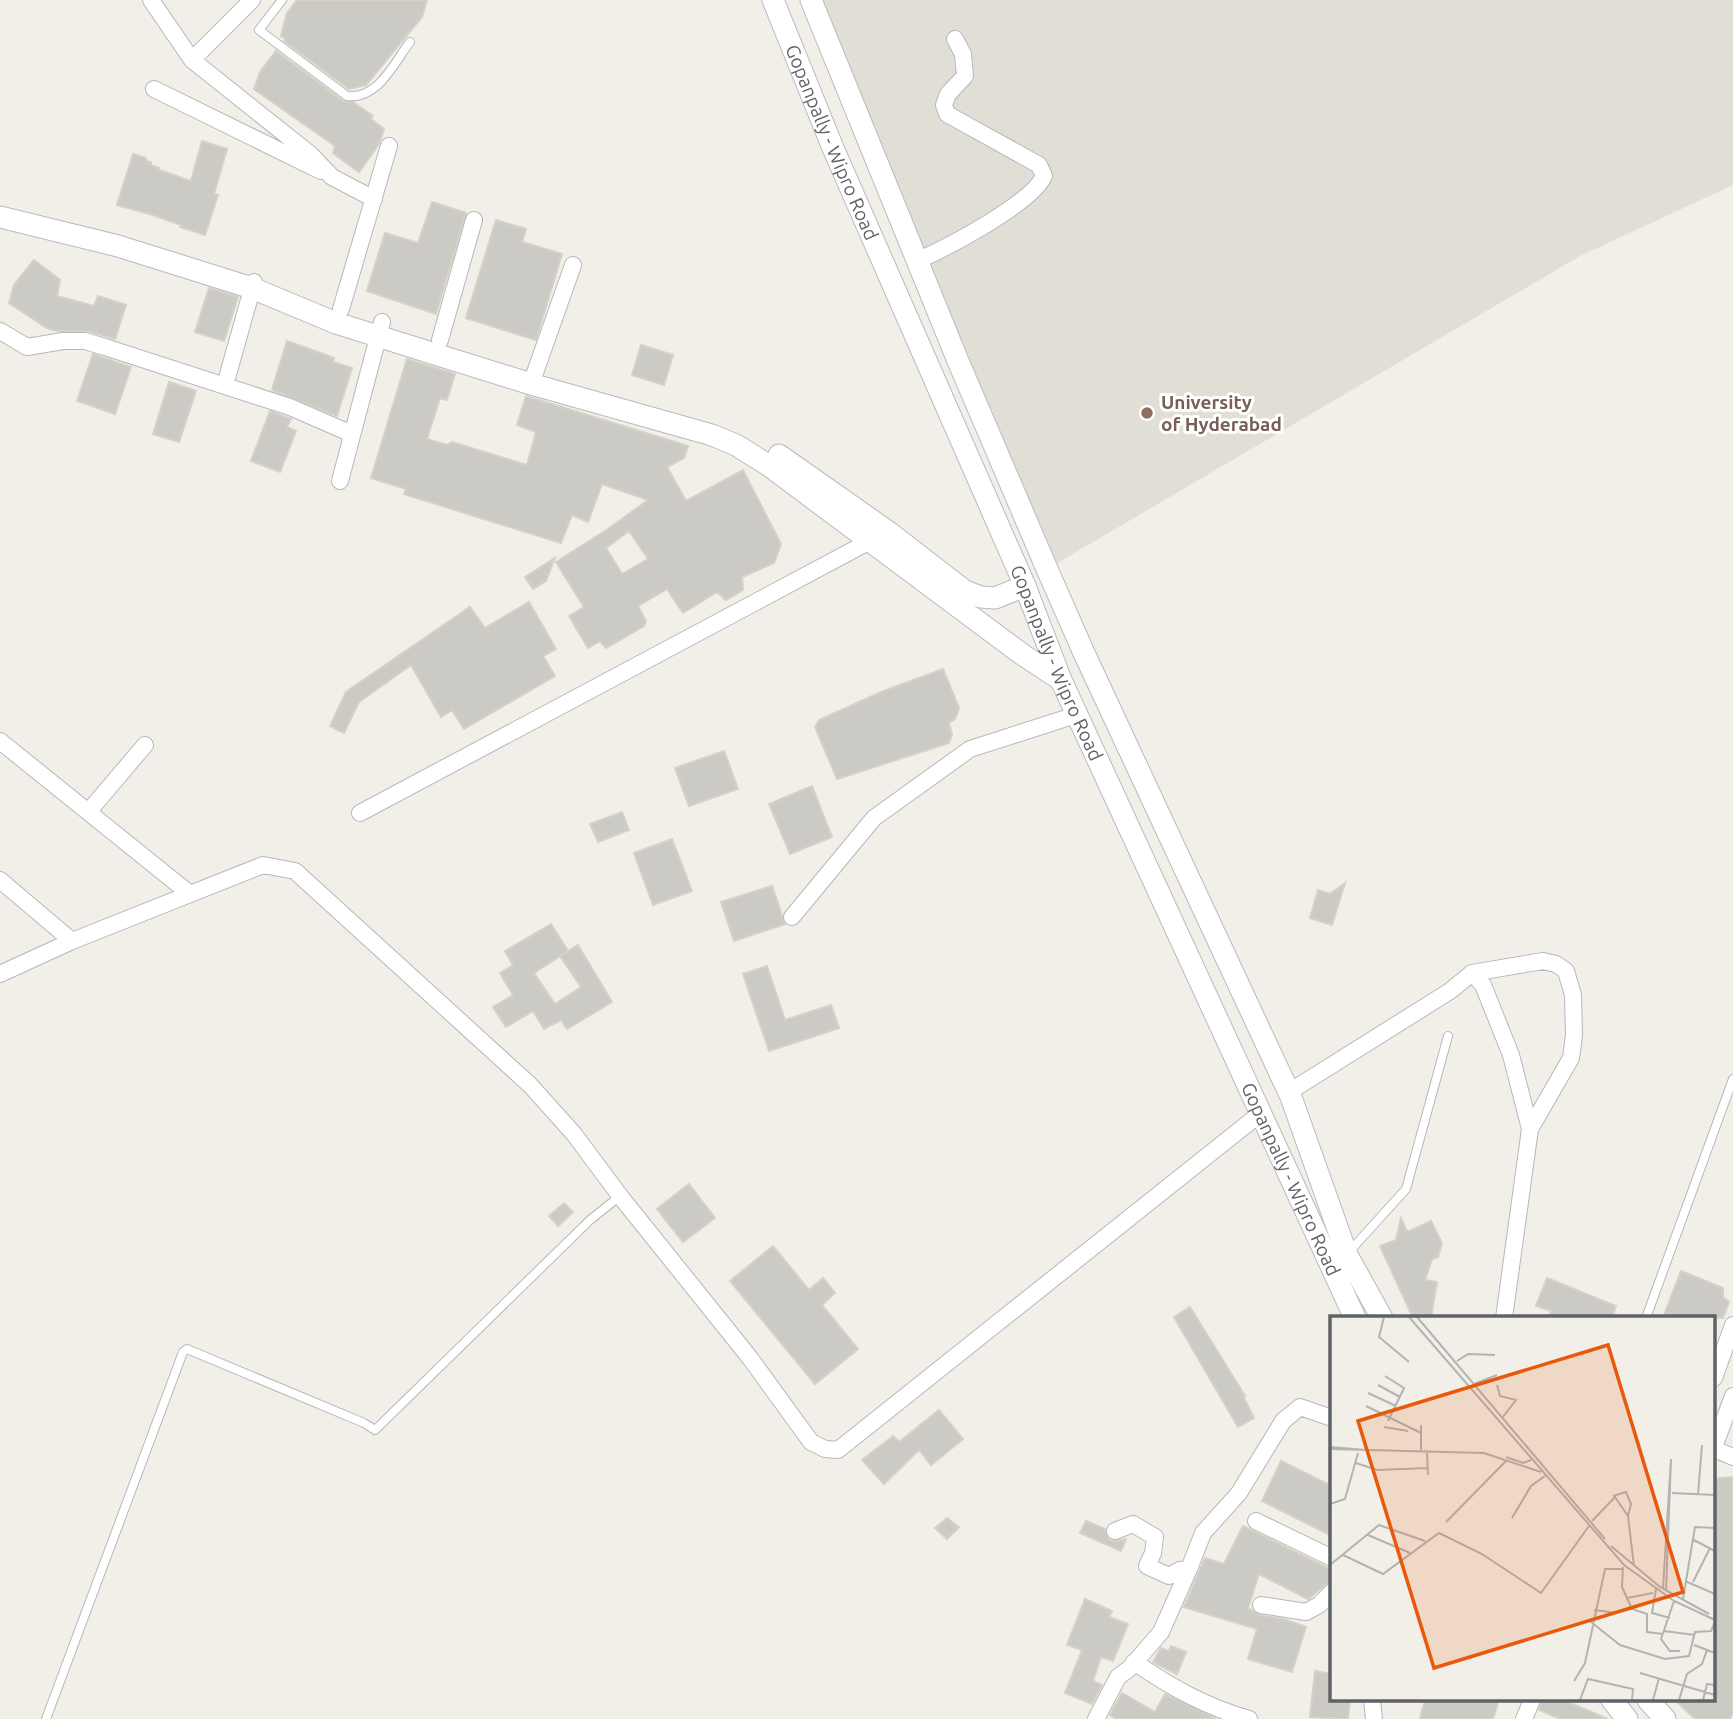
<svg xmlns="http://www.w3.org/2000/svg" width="1733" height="1719" font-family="Ubuntu,sans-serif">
  <rect width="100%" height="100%" fill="#f1efe8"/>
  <!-- education -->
  <path fill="#e1ded6" d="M807,0H1733V185L1580,256L1047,569Z"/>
  <!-- building -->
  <path fill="#cccac5" stroke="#d6d1c6" stroke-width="2" fill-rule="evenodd" d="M297,0H427L422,17L366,85L349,89L284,41L286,39L281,36L287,13Z
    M276,51L343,101L353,102L373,116L371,119L384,129L379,144L359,172L333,153L335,146L254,89L260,72Z
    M202,141L227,149L214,194L218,195L205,235L180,227L181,225L153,215L117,205L133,154L146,158V161L151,162V165L159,168V170L191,181Z
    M432,202L466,213L436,314L367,291L385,233L418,243Z
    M496,220L526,229L522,242L562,254L536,340L466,318Z
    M34,260L60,280L57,296L94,306L98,296L126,305L115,339L88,331H57L47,328L9,303L14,285Z
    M209,288L238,297L224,341L195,332Z
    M287,341L334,358L333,362L352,368L337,416L272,390Z
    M641,345L673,355L664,385L632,375Z
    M93,354L131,367L115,414L77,401Z
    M407,359L455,374L447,400L440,398L427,439L447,445L452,442L527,465L536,432L517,425L526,396L688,446L684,458L667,467L686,501L743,470L781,544L774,563L742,577L743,590L726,600L717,592L683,613L667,589L638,606L646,621L644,626L606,648L600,641L588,648L569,616L584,607L556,562L608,529L648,500L602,484L588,522L572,515L561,543L404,494L406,489L371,478ZM629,531L648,559L622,574L606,548Z
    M169,382L196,391L179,442L153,434Z
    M270,411L291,419L287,427L296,431L280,472L251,461Z
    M555,558L546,581L533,589L525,577Z
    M529,602L556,649L543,656L555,676L464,729L452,710L441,717L411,665L359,702L344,733L330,726L346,692L470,607L485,628Z
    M943,669L959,708L955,719L949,723L952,734L949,743L837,779L815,727L819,720L881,692Z
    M724,751L738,789L689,806L675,768Z
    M812,786L832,837L790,854L769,804Z
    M622,812L629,830L598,842L590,824Z
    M672,839L692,891L653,905L634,853Z
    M1345,883L1332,925L1310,918L1318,890L1330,894Z
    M772,886L785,924L734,941L721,902Z
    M551,924L568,951L534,973L555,1004L581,987L560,956L578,945L612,1002L567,1029L561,1020L544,1029L533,1011L506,1027L493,1007L513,995L500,973L513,965L505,951Z
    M767,966L785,1020L831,1005L839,1028L769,1051L743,974Z
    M689,1184L715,1218L683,1242L657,1209Z
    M564,1203L573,1212L558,1226L549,1216Z
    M1401,1218L1407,1232L1431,1221L1442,1243L1438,1257L1432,1259L1425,1280L1437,1282L1431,1318H1413L1380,1246L1396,1240Z
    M773,1246L809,1290L823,1278L835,1293L822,1305L858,1349L815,1384L730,1281Z
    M1681,1271L1723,1288V1297L1729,1302L1723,1318H1663Z
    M1547,1278L1616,1306L1612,1318H1548L1551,1311L1536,1306Z
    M1190,1307L1245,1396H1243L1254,1418L1238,1427L1174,1317Z
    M939,1410L963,1439L931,1465L919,1450L884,1484L862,1460L893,1436L899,1442Z
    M1281,1461L1332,1486V1536L1262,1501Z
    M1733,1477V1711L1730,1719H1695L1675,1700H1714V1479Z
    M947,1518L959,1527L947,1539L935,1528Z
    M1086,1521L1105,1529L1109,1540L1114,1541L1126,1539L1121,1551L1080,1533Z
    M1243,1526L1332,1570L1329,1582L1308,1599L1259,1574L1248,1608L1259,1615L1283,1619L1306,1627L1292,1672L1248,1659L1257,1629L1184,1607L1205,1558L1224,1564Z
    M1085,1599L1112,1611L1109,1617L1128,1624L1113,1661L1101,1657L1093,1681L1102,1685L1092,1704L1065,1693L1082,1650L1067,1645Z
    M1171,1646L1186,1652L1177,1674L1153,1662L1161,1648L1169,1651Z
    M1315,1671L1332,1674V1700H1350L1348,1719L1310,1717Z
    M1122,1693L1155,1712L1165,1694L1216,1719H1116L1110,1715Z
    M1425,1700H1499L1493,1719H1420Z
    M1542,1700H1563L1608,1719H1560L1539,1710Z"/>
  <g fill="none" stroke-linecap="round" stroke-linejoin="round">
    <defs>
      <path id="lane" d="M282,0L259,30L347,96C378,100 394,63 410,42
        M1348,1253L1406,1189L1448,1036
        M1646,1318L1733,1079
        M46,1719L183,1352L187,1349L364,1423L375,1430L590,1220L620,1196"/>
      <path id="street" d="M151,0L192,60L310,154L332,177L374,199
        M192,60L252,0
        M154,89L321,171
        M919,260C948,247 1031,204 1044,176L1039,165L947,114L944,105L948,94L965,76L963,54L955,39
        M341,309L389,146
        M0,331L27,347L63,341H85L105,347L290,407L352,434
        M440,340L474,220
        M531,384L573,265
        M225,385L254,282
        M340,481L382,322
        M0,741L190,894
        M89,811L145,745
        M360,813L872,540
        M0,880L72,941
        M792,917L874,818L970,749L1079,714
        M1472,973L1543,961L1556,964L1566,971L1573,995L1574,1035L1571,1058L1530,1129
        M0,974L72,941L263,865L295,871L530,1085L574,1134L620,1196L750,1358L811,1442L825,1449L838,1450L1261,1113
        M1289,1092L1450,991L1472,973L1483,985L1511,1055L1530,1129L1504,1318
        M1714,1378L1733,1325
        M1714,1447L1733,1396
        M1714,1449L1733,1457
        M1256,1521L1332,1558
        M1115,1531L1133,1524L1155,1537L1153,1553L1147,1566L1169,1576L1180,1570L1189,1569
        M1261,1605L1306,1612L1319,1605L1332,1592
        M1134,1662C1171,1687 1206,1707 1249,1719
        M1372,1700L1374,1719
        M1096,1719L1118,1677L1130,1668L1161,1632L1189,1569L1203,1533L1239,1493L1283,1421L1300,1407L1332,1418
        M1524,1719L1532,1700"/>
      <g id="secondary">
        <path id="s1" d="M773,0L833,148L1025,586L1061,680L1355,1318"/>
        <path d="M811,0L958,361L1047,569L1084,653L1291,1097L1347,1255L1382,1318"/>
        <path d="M0,217L118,246L252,288L336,323L531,384L712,435L736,445L768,465L1023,655L1061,680"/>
        <path d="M779,455L890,533L965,591L981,597L995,598L1025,586"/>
        <path d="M1612,1700L1627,1719"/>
        <path d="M1648,1700L1665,1719"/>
      </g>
    </defs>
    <!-- lane casing -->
    <use href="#lane" stroke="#b5b8bc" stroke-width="10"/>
    <!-- street casing -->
    <use href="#street" stroke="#b5b8bc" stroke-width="18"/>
    <!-- secondary casing -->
    <use href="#secondary" stroke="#b6babf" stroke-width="23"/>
    <!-- lane -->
    <use href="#lane" stroke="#fff" stroke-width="8"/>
    <!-- street -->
    <use href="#street" stroke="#fff" stroke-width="16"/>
    <!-- secondary -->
    <use href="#secondary" stroke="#fff" stroke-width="21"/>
  </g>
  <!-- markers -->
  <circle fill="#8d6e63" stroke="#fff" stroke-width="2.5" cx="1147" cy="413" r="7"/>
  <g text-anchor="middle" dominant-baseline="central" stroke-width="6" stroke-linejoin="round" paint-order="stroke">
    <!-- street labels -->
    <g font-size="19" fill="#5f6368" stroke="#fff">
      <text stroke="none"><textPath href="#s1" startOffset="154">Gopanpally - Wipro Road</textPath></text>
      <text stroke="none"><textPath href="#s1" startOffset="721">Gopanpally - Wipro Road</textPath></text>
      <text stroke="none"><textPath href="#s1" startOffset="1288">Gopanpally - Wipro Road</textPath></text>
    </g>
    <!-- education labels -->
    <g font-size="19" font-weight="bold" fill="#785e54" stroke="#fff" text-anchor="start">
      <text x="1161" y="402">University<tspan x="1161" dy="22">of Hyderabad</tspan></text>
    </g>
  </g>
  <!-- overview -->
  <g transform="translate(1330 1316)">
    <rect width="385" height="385" fill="#f1efe8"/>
    <path fill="none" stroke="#b3b3b1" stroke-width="2" d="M54,1L49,21L79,46M79,1L294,249L344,285L385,304M87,1L275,223M127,45L138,38L165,39M55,60L74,72L58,105M144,68L167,59M48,69L70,81M167,69L170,80L186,84L172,102M38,77L66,90M36,90L91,117M91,109V134M54,111L78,115M0,131L36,134M0,133L154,137L211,156M97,137L98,159M176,141L193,147L201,144M26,147L47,154L98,152M342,177L385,179M368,179L372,129M283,180L296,176L301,188L298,200M0,188L15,183L28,137M182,202L201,170L215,160M262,205L285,181L298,200L304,250M116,206L177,144M38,219L80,237M362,223L385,235M281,230L330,271L379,298M13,239L53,258L109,217L152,238L211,277L259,210M0,249L49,209L95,225M293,251L292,271L302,293L317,298V316L333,318M355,265L385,278M363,266L380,232M333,272L341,143L336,275M326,273L322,297L340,302M297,282L323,277M353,283L365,211L385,212M344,285L331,323L340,335H350M264,294L287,297M261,306L290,329L335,343L359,340L365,316L381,315L385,306M334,315L365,319M364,329L385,337M310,357L385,379M244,365L255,347L275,253H292M250,384L258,363L303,373L302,384M323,384L329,362M349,384L357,358L372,348L377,334M373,384L377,368L385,369"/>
    <path fill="#e8590c" fill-opacity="0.15" stroke="#e8590c" stroke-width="3.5" d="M278,29L353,276L104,352L28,105Z"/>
    <rect width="385" height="385" fill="none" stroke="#5f6368" stroke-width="3.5"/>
  </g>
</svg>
